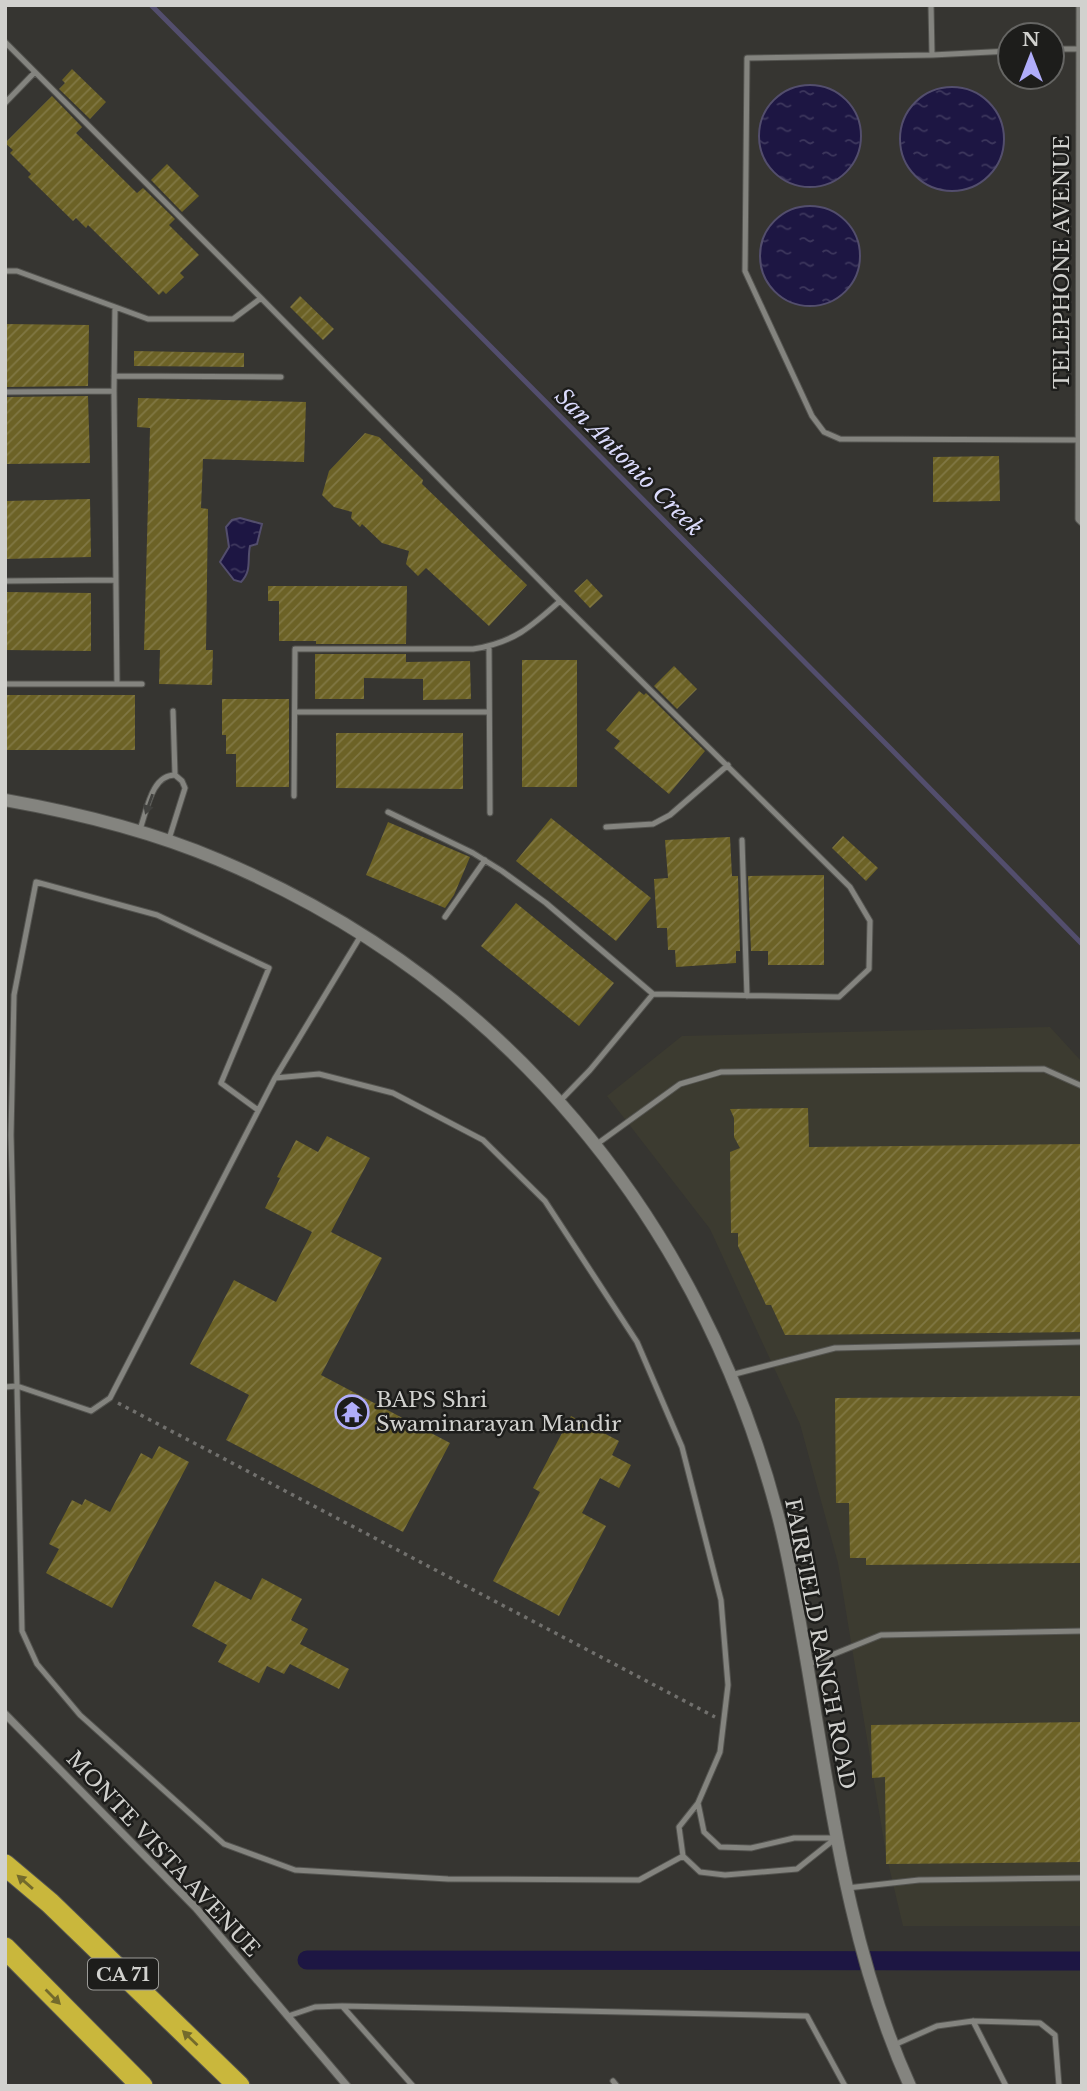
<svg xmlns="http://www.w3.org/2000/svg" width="1087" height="2091" font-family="'Libre Baskerville',serif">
  <defs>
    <pattern id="water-ripples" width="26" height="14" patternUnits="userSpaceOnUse" patternTransform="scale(1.75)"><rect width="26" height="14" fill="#1d1643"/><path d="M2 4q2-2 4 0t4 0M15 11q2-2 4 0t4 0" fill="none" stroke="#3d375d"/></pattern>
    <pattern id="building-hatch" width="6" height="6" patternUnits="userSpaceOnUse" patternTransform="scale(1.75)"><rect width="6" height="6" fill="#6c6226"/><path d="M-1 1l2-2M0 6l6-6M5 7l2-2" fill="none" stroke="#807744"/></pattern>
  </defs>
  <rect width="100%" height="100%" fill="#363531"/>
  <!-- built -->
  <path fill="#3c3b30" d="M1050,1027L1082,1062V1926H903L886,1854L838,1563L800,1424L710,1229L607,1096L682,1036Z"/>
  <!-- water -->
  <path fill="url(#water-ripples)" stroke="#534e6d" stroke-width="2" d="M759 136a51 51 0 1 1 102 0a51 51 0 1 1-102 0Z
    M900 139a52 52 0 1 1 104 0a52 52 0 1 1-104 0Z
    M760 256a50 50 0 1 1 100 0a50 50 0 1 1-100 0Z
    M240,518L262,524L257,544L250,546C247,560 252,571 241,582L234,580L220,562L229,547L226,527L232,520Z"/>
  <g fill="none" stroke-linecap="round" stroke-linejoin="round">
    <!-- stream -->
    <path stroke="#534e6d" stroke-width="5" d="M151,5L891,749L1082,944"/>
    <!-- canal -->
    <path stroke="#1d1643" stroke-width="19" d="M307,1960L1082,1961"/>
  </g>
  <!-- building -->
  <path fill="url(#building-hatch)" d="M72,69L106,102L90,119L59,89L65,83L62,80Z
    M52,96L82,127L76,133L137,193L143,188L175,219L169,225L199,255L180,273L184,277L166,294L163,291L159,295L88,225L86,228L76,218L73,221L28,177L31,174L10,153L13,150L5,143Z
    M167,164L199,196L182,212L151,180Z
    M300,296L334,329L323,340L290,307Z
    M5,324L89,325L88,386L5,387Z
    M134,351L244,353V367L134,366Z
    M88,396L90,463L5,464V397Z
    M138,398L306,402L304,462L203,459L201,508L208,509L206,650H213L212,685L159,684L160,650H144L150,428L137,427Z
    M365,433L379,437L423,480L422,484L527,585L489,626L426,568L418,576L406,564L409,551L382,543L362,524L360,527L351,518L352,512L334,507L322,495L329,471Z
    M999,456L1000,501L933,502V457Z
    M90,499L91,557L5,559V501Z
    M587,579L603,596L590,608L574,591Z
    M268,586H407L406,644H316V641H279V601H268Z
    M5,592L91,593V651L5,650Z
    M315,654H406V662L470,661L471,699L423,700V679L364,678V699H315Z
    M522,660H577V787H522Z
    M674,666L697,689L677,709L654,686Z
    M639,691L644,695L646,693L705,751L669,794L614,748L620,741L606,730Z
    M5,695H135V750H7Z
    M222,699H289V787H236V754H226V735H222Z
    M336,733H463V789L336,788Z
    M551,818L651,898L616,941L516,861Z
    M388,822L470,857L454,895L445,908L366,875Z
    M843,836L878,868L866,881L832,848Z
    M730,837L732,876H738L740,951H736V963L676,967L675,950H668L667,928H657L654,879L668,878L665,840Z
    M824,875V965H768V951H751L748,876Z
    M516,903L614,983L579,1026L481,946Z
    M808,1108L809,1147L1082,1144V1332L785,1335L771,1305H766L738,1246V1233H731L730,1152L740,1148L734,1137V1118L730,1109Z
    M327,1136L370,1158L331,1232L382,1258L321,1375L450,1443L403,1532L226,1440L249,1395L190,1364L234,1280L276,1302L312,1232L265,1208L280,1178L277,1177L296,1140L318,1152Z
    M1082,1396V1563L866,1565V1558H850L849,1503H836L835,1398Z
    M571,1416L619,1441L612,1455L631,1465L619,1488L600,1478L582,1513L606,1526L559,1616L493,1581L540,1492L533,1488Z
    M159,1446L189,1462L112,1608L46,1573L59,1549L49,1544L72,1500L82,1505L85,1499L110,1512L141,1453L152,1459Z
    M262,1578L302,1599L291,1620L308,1629L300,1644L349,1669L339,1689L290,1664L284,1674L267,1666L259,1683L218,1662L227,1645L192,1626L215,1581L251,1600Z
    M1082,1722V1862L886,1864L885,1777L872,1778L871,1725Z"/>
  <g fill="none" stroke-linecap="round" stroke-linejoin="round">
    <defs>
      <path id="service" d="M931,5L932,55
        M5,42L261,298
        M1052,49H1080
        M1010,51L932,55L747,58L745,271L812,416L824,432L840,439L1080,440
        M5,103L35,72
        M5,271H17L148,319H233L261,298L560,601L850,887L870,921L869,969L839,997L653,994L546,903L502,871L473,853L388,812
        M115,307L114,391L117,684
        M114,376L281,377
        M5,392L114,391
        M5,581L116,580
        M489,647L490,813
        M5,684H142
        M173,711L175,775
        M295,712H489
        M294,796L295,649H473C513,643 531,627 560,601
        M606,827L653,824L670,815L728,765
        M140,829C147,811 151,775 175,775L182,781L185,788L169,839
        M742,840L747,996
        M445,917L485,860
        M275,1078L360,937
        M560,1101L590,1070L653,994
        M597,1144L680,1084L721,1072L1044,1069L1082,1086
        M731,1375L835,1348L1082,1342
        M5,1387L17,1386L11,1135L14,995L36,882L157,915L269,968L221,1083L258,1110
        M807,1665L881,1635L1082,1631
        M698,1803L704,1832L720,1847L751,1848L794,1838H836L797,1869L725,1875L700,1872L683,1856L679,1827Z
        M683,1856L639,1880L448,1879L295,1870L224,1844L80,1715L37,1664L22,1631L17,1386L91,1411L110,1398L275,1078L319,1074L393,1093L483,1140L545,1201L637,1342L682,1447L721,1600L728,1685L720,1752L698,1803
        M847,1888L919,1880L1082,1878
        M343,2007L413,2086
        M288,2016L315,2007L342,2006L807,2016L845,2086
        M973,2021L1006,2086
        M894,2045L937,2026L973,2021L1040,2023L1055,2035L1059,2086
        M613,2081L617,2086"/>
      <path id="minor" d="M1080,5L1079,519L1082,522
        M5,1714L196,1908L347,2086"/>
      <path id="tertiary" d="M5,800C78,813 151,831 219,860C502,979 699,1217 777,1512C789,1556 796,1601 804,1646C830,1795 847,1947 910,2086"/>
      <path id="motorway" d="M5,1865L50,1903L239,2086
        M5,1948L142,2086"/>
    </defs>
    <!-- service casing -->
    <use href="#service" stroke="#53534f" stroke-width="7"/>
    <!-- minor casing -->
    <use href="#minor" stroke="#53534f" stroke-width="9"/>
    <!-- tertiary casing -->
    <use href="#tertiary" stroke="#53534f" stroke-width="14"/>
    <!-- motorway casing -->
    <use href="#motorway" stroke="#53534f" stroke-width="23"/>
    <!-- path -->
    <path stroke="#71706d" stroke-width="3.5" stroke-dasharray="3.5 5" stroke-linecap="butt" d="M118,1403L715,1717"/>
    <!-- service -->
    <use href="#service" stroke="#84847f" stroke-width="5"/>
    <!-- minor -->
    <use href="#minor" stroke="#84847f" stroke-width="7"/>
    <!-- tertiary -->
    <use href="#tertiary" stroke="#84847f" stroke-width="12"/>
    <!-- motorway -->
    <use href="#motorway" stroke="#c9b73c" stroke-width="21"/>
  </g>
  <!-- one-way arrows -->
  <defs><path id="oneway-solid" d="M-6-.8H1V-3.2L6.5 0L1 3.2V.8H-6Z" transform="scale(1.75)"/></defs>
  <use fill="#41413e" href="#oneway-solid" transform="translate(149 804) rotate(110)"/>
  <g fill="#736a2c">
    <use href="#oneway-solid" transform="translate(25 1882) rotate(-139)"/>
    <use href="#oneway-solid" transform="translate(53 1997) rotate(45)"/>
    <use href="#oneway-solid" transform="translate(190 2038) rotate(-136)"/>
  </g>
  <!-- icons -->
  <defs>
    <symbol id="temple-ring" viewBox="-11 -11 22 22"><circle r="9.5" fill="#1d1d1b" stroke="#b0adfa" stroke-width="1.5"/><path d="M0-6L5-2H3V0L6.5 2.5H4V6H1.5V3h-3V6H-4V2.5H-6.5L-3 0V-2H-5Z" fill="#b0adfa"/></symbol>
  </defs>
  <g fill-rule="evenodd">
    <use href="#temple-ring" x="333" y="1393" width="38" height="38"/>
  </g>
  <g text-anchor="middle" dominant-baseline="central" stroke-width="5" stroke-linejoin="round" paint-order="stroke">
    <!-- shield labels -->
    <rect fill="#1d1d1b" stroke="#9b9b98" stroke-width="2" x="88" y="1958.5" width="70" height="31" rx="5"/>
    <g font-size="19" font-weight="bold" fill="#d1d1ce">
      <text x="123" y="1974">CA 71</text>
    </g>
    <!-- street labels -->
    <g font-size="21" fill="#d1d1ce" stroke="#1d1d1b">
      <text transform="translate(1062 262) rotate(-90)">TELEPHONE AVENUE</text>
      <text transform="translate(820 1644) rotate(79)">FAIRFIELD RANCH ROAD</text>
      <text transform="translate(163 1854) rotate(47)">MONTE VISTA AVENUE</text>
    </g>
    <!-- poi labels -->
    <g font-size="21" fill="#d1d1ce" stroke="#1d1d1b" text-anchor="start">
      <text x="376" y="1400">BAPS Shri<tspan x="376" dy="24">Swaminarayan Mandir</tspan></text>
    </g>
    <!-- water labels -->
    <g font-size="23" font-style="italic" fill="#dbdbfc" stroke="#1d1d1b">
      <text transform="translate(629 462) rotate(45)">San Antonio Creek</text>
    </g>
  </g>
  <!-- border -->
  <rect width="1087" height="2091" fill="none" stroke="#d1d1ce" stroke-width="14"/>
  <!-- north arrow -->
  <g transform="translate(1031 56)"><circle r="33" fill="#1d1d1b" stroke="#656563" stroke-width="2"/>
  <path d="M0-5L12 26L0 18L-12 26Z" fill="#b0adfa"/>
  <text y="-10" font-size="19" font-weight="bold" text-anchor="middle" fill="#d1d1ce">N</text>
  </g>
</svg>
